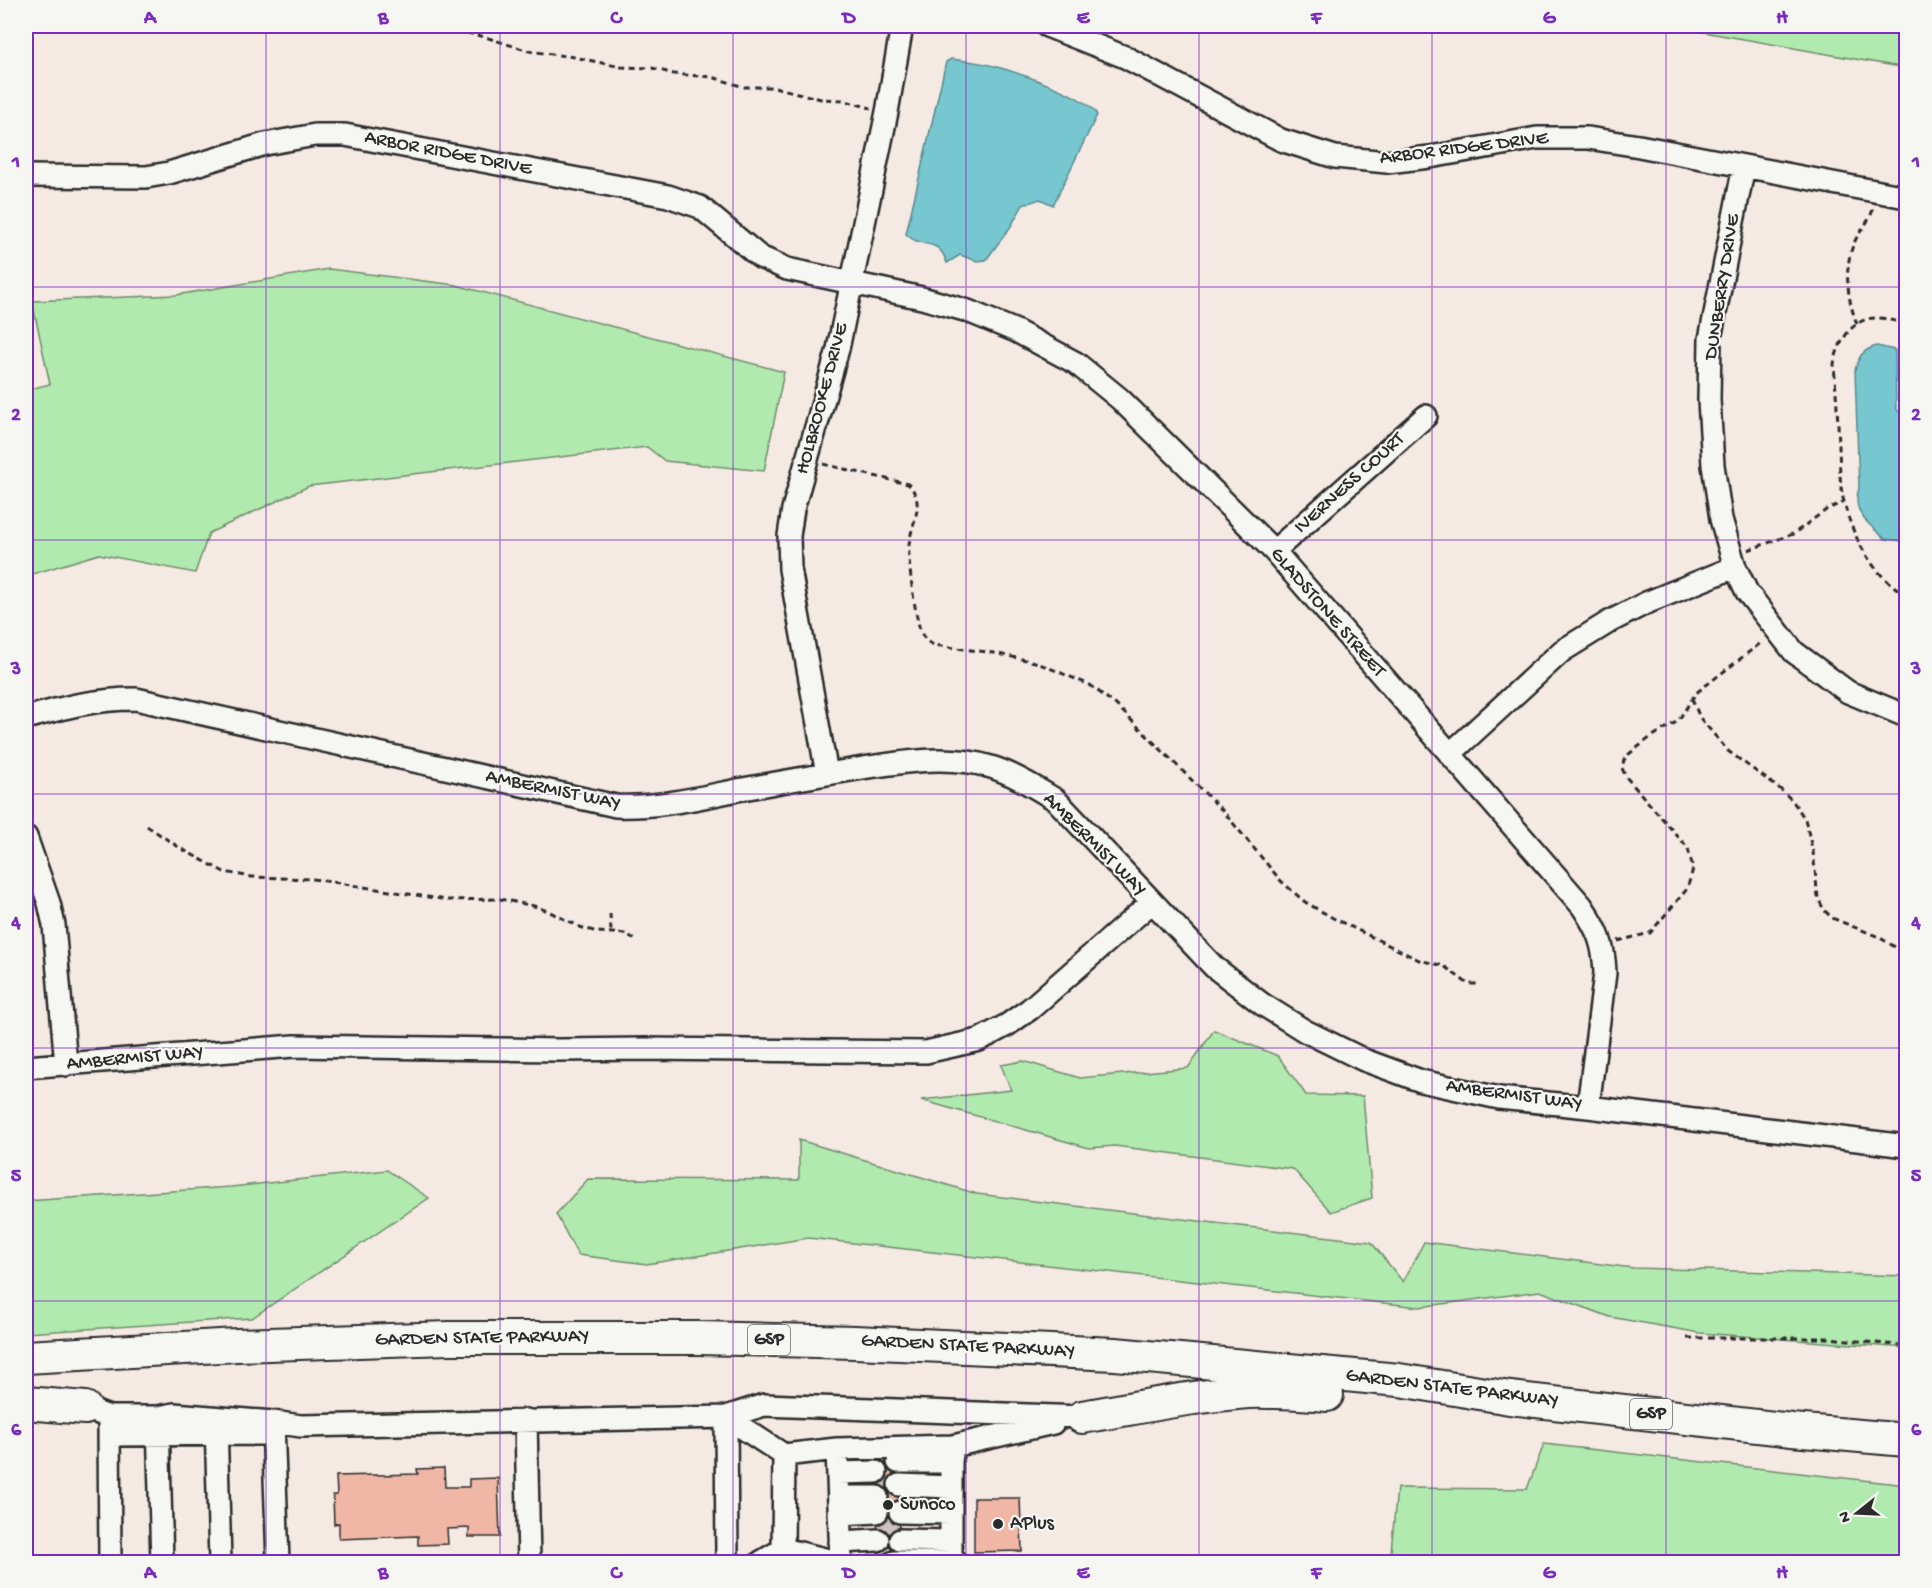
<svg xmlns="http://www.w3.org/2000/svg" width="1932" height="1588" font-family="'Gochi Hand',sans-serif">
  <rect width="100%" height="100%" fill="#f5e9e3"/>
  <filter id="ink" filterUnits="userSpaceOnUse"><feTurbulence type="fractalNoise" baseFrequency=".0167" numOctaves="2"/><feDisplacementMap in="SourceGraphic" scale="12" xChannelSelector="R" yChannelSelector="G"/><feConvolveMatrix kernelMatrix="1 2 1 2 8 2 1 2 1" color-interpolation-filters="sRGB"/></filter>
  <g filter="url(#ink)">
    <!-- green -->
    <path fill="#b1eaae" stroke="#6e8a6c" stroke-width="1.5" d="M1670,26H1906V68Z
      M329,269L456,285L784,372L764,471L665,461L647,447L309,486L209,533L195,573L99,554L26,576V390L50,384L32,301L176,295Z
      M1214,1030L1278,1056L1306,1095L1363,1096L1372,1198L1331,1212L1293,1169L1115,1146L1089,1148L921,1100L1011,1090L1001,1065L1023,1061L1080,1078L1188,1068Z
      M799,1140L977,1194L1371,1242L1403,1282L1424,1242L1633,1268L1906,1276V1348L1700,1333L1610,1317L1540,1291L1419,1307L808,1238L647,1264L578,1255L556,1214L588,1179L799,1180Z
      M387,1170L429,1198L252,1318L26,1333V1201L231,1187Z
      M1544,1444L1906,1485V1562H1390L1397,1488L1527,1489Z"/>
    <!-- water -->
    <path fill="#76c7cf" stroke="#58898d" stroke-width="1.5" d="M951,59C966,61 983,62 997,67C1019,73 1089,96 1097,115L1053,205L1040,199L1023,205L1011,226L986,260L977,261L960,255L947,263C938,235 923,251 906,234L946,62Z
      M1877,346L1895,350L1896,408L1906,420V545L1903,541L1885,539C1868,523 1851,513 1859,488L1855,370C1859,356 1862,350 1877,346Z"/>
    <!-- building -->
    <path fill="#f0b7a7" stroke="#2b2b2b" stroke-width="1.5" d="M898,1454L900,1557H878L876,1455Z
      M444,1468L445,1487H469V1479L498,1478L500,1537H469V1528L447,1529L448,1544L418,1545V1536L339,1539V1523L334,1524L333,1495H337L336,1476L418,1474L417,1469Z
      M974,1498H1020L1022,1551L974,1552Z"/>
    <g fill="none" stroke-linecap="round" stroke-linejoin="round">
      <!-- minor-tunnel -->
      <path stroke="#cdc3be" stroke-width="21" stroke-dasharray="21 10" stroke-linecap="butt" d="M876,1462H898
        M877,1486L899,1485
        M878,1525H900
        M878,1554H900"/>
      <defs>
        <path id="minor" d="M1047,26L1125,57L1281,140L1335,157L1387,162L1430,157L1537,138H1588L1639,146L1906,197
          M1744,166L1710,339L1709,400L1713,465L1721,519L1735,567L1747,592L1794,652L1848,692L1906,716
          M26,176L146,177L169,173L265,144L315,135H345L668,196L700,207L760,257L787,269L922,298L968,311L1016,331L1076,363L1120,399L1274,551L1582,906C1598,930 1604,944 1605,973L1588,1107
          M1274,551L1426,416
          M26,718C65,707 95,699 136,699L616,806C659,808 701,797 743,789C785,781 827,774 869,767C909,761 951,755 991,767C1014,774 1036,788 1056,800L1214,967L1262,1004L1305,1031L1364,1060L1421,1081L1499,1098L1588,1107L1906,1146
          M1450,754L1562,651L1609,622L1646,603L1735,567
          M827,774L790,569L789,536L793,509L838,349L887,112L902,26
          M26,837L49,903L54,925L66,1065
          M26,1067L294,1046L559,1050L645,1049L926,1052L979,1040L1007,1025L1030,1009L1152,902
          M85,1408L109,1417H158L174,1414L273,1422L301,1426L726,1417L764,1405L1082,1417
          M726,1417L784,1455L837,1449L953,1446L1053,1423
          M726,1417L727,1562
          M526,1420L529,1562
          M109,1422L110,1562
          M158,1422L162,1562
          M216,1422L220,1562
          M273,1422L278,1562
          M109,1435L265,1434
          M837,1449L841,1562
          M898,1462H951
          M838,1473L876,1472
          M899,1485L951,1487
          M839,1497H877
          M900,1512L950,1513
          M839,1514L877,1512
          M900,1540L950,1541
          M840,1542L878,1540
          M783,1549L784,1455
          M951,1561V1462L953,1446
          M761,1562L783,1549L837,1562
          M894,1562H956"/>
        <path id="highway" d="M26,1357L237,1345L449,1338H698L855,1342L1115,1354L1399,1380L1510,1398L1792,1430L1906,1440
          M26,1403L85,1408
          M1082,1417C1137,1408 1192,1396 1248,1392C1274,1391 1300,1393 1327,1395"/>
      </defs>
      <!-- minor casing -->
      <use href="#minor" stroke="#2b2b2b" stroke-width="26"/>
      <!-- highway casing -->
      <use href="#highway" stroke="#2b2b2b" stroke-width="36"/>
      <!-- path -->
      <path stroke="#2b2b2b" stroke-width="3" stroke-dasharray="6 4.5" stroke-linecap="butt" d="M436,26L485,37L529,51L574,57L621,67L652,68L674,74L712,77L744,87H774L821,99L842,100L871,108
        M1906,323C1897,322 1887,318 1877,318C1852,317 1838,343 1834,364C1836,392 1838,419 1839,447C1840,465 1839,484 1844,502C1852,536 1874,578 1906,594
        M1857,324C1847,299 1843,266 1855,241C1860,230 1870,221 1873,209
        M823,464L908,484C927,503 911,523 909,545C907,557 916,622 921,632C924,639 927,642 934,645L994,653L1035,662L1090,685L1116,705L1223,811L1281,881L1305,902L1333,918L1419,960L1444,966L1468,984H1480
        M1748,550L1793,534L1826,510L1843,502
        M1692,699L1700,718L1728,751L1780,789L1792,800L1805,819L1813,852L1818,898L1824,910L1832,918L1879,937L1906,954
        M147,826L180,848L224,872L252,877L313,879L447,900L500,899L534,906L550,912L580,927L597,932L626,934L636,940
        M610,914L611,932
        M1618,941L1650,933L1687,889L1693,869L1688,848L1626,777L1622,768L1624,760L1629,754L1651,737L1678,721L1696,693L1762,642
        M1687,1338H1828L1906,1346"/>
      <!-- minor -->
      <use href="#minor" stroke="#f6f6f2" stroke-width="21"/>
      <!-- highway -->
      <use href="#highway" stroke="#f6f6f2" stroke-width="32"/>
    </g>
  </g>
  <!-- grid -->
  <path fill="none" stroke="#7b2cbf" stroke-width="1.5" stroke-opacity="0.55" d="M266,26V1562M500,26V1562M733,26V1562M966,26V1562M1199,26V1562M1432,26V1562M1666,26V1562M26,287H1906M26,540H1906M26,794H1906M26,1048H1906M26,1301H1906"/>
  <!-- markers -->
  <g fill="#2b2b2b" stroke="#f6f6f2" stroke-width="2">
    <circle cx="888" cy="1505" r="6"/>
    <circle cx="998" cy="1524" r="6"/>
  </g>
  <g text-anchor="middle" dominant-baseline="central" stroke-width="4.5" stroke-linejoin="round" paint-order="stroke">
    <!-- shield labels -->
    <g fill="#f6f6f2" stroke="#686867" stroke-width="1.5">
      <rect x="748" y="1325" width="42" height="30" rx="4.5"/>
      <rect x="1630" y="1399" width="42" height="30" rx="4.5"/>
    </g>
    <g font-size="18" font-weight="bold" fill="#2b2b2b">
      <text x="769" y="1340">GSP</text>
      <text x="1651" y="1414">GSP</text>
    </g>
    <!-- street labels -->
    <g font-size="20" fill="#2b2b2b" stroke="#f6f6f2">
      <text transform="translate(1464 149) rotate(-7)">ARBOR RIDGE DRIVE</text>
      <text transform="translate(448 154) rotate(11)">ARBOR RIDGE DRIVE</text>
      <text transform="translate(1723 287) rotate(-81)">DUNBERRY DRIVE</text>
      <text transform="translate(823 399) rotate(-75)">HOLBROOKE DRIVE</text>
      <text transform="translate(1350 484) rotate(-42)">IVERNESS COURT</text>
      <text transform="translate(1327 613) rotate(49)">GLADSTONE STREET</text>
      <text transform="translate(553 791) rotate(12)">AMBERMIST WAY</text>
      <text transform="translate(1094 845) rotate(45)">AMBERMIST WAY</text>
      <text transform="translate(135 1059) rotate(-5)">AMBERMIST WAY</text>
      <text transform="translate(1514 1096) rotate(8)">AMBERMIST WAY</text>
      <text transform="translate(482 1339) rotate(-1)">GARDEN STATE PARKWAY</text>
      <text transform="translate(968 1347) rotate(3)">GARDEN STATE PARKWAY</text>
      <text transform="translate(1452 1389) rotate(7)">GARDEN STATE PARKWAY</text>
    </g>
    <!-- poi labels -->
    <g font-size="20" fill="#2b2b2b" stroke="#f6f6f2" text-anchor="start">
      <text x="900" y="1505">Sunoco</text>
      <text x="1010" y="1524">APlus</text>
    </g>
  </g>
  <!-- margin -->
  <rect width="1932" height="1588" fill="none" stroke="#f6f6f2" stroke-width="66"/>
  <!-- north arrow -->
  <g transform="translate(1857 1513) rotate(252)" stroke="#f6f6f2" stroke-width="4.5" paint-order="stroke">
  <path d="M0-4.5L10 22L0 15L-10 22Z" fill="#2b2b2b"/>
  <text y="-9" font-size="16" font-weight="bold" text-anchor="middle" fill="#2b2b2b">N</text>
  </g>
  <rect x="33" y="33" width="1866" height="1522" fill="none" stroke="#7b2cbf" stroke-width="2"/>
  <g font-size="20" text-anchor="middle" font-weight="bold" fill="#7b2cbf">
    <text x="150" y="23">A</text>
    <text x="383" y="23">B</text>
    <text x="616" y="23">C</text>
    <text x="849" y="23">D</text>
    <text x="1083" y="23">E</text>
    <text x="1316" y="23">F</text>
    <text x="1549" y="23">G</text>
    <text x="1782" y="23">H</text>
    <text x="16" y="167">1</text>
    <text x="1916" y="167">1</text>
    <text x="16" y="420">2</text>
    <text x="1916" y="420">2</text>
    <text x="16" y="674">3</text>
    <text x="1916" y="674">3</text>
    <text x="16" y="928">4</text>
    <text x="1916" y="928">4</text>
    <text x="16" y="1181">5</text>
    <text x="1916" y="1181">5</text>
    <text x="16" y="1435">6</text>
    <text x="1916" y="1435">6</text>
    <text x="150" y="1578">A</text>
    <text x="383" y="1578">B</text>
    <text x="616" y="1578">C</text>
    <text x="849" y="1578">D</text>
    <text x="1083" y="1578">E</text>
    <text x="1316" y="1578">F</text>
    <text x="1549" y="1578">G</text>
    <text x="1782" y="1578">H</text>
  </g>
</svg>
